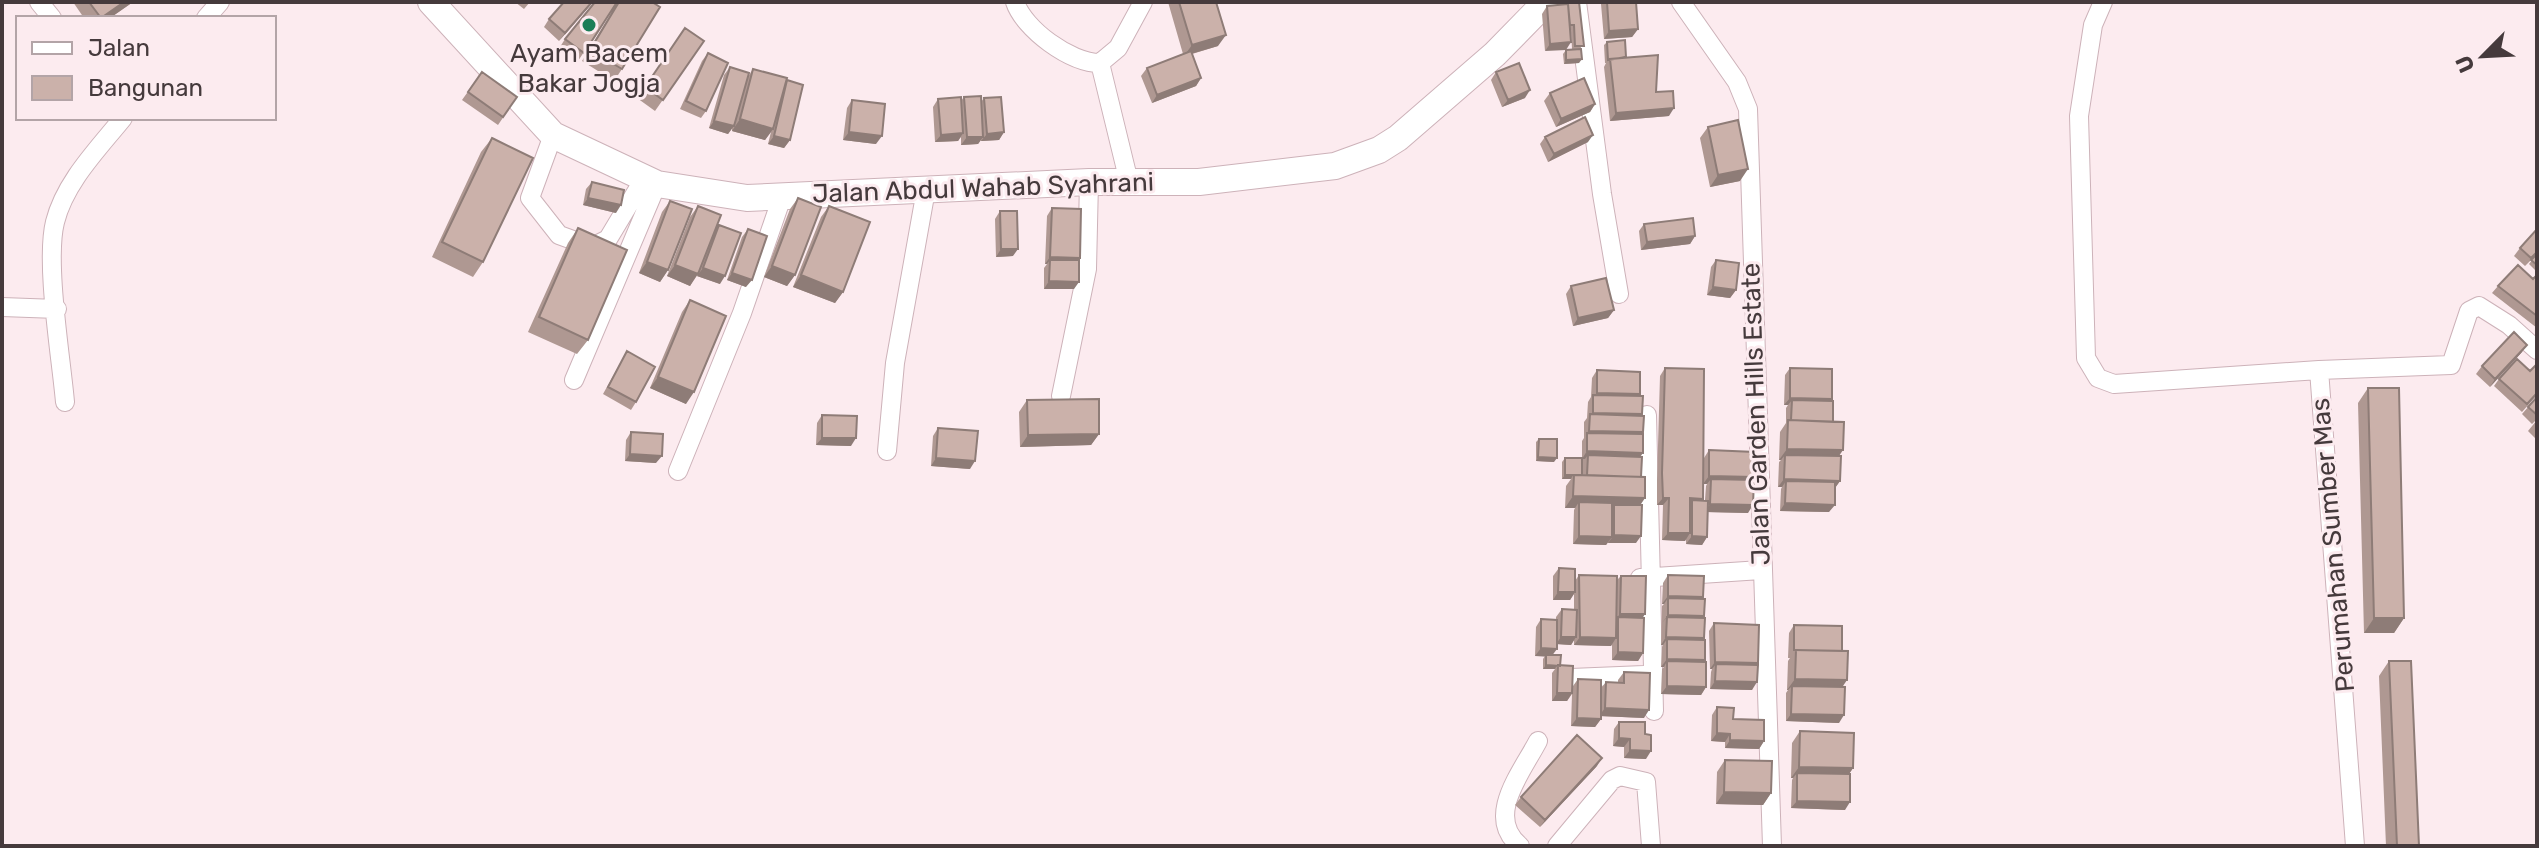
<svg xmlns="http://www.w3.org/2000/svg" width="2539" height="848" font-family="Rubik,sans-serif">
  <rect width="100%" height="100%" fill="#fcebef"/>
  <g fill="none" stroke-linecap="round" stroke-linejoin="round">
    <defs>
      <path id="minor" d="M39,2L52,18
        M1015,2C1024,29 1070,63 1100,63L1129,182
        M1577,2L1602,194L1619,294
        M1681,2L1737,82L1748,109L1772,846
        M2103,2L2093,25L2079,116L2086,358L2098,378L2114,384L2319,370L2355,846
        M206,18L220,2
        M1100,63L1118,48L1143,2
        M553,135L530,198L559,235L592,247L608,239L644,179
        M2,307L57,309
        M2319,370L2451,365L2469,311L2479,306L2509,325L2537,350
        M574,380L657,184
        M1061,396L1087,269L1089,182
        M65,402C61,357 45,262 55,222C65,182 98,149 123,118
        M1647,415L1654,711
        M887,451L895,363L926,190
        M678,471L742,313L782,197
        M1640,578L1761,570
        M1571,678L1644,675
        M1520,846C1484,817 1522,772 1538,741
        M1557,846L1612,780L1620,776L1646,782L1651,846"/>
      <path id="highway" d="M431,2L553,135L657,184L747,198L1089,182H1199L1335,166L1379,150L1398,138L1495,54L1546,2"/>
    </defs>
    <!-- minor casing -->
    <use href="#minor" stroke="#cdb2b9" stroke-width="20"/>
    <!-- highway casing -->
    <use href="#highway" stroke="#cdb2b9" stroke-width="28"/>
    <!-- minor -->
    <use href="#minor" stroke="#fff" stroke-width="18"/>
    <!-- highway -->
    <use href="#highway" stroke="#fff" stroke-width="26"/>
  </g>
  <!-- wall -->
  <path fill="#af9892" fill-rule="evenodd" d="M73,2H133L110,18H84Z
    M515,2H530L524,9Z
    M593,2L559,41L544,27L549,19Z
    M617,2L578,61L560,47L565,39Z
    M618,2H652L622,69L614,81L582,61Z
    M1168,2H1216L1218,46L1192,54L1201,78L1196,86L1152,103L1141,76L1147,68L1183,54Z
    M1565,2H1579L1581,50L1579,63L1564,64L1563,54L1566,50L1572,49L1571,29L1545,51L1542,14L1547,6L1563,5Z
    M1602,2H1607L1638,29L1632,37L1604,39L1601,4Z
    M685,28L704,41L655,111L637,98Z
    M1607,42L1626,57L1656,92L1669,116L1610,121L1604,67L1606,63H1605L1604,45Z
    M708,53L706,111L701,118L680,109L702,61Z
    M730,67L748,77L753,69L787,78L790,140L784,148L768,144L771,132L765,140L732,131V128L728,134L709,128L724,75Z
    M482,72L517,97L498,125L462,100Z
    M1496,72L1525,98L1502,107L1491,80Z
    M1550,93L1595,104L1590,112L1556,127L1544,101Z
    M964,97L981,102L984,98L1004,132L999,140L981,141V140L978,144L961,145V137L958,141L935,142L933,107L938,99L961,101Z
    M852,100L876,144L843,140L847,108Z
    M1708,127L1740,181L1710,187L1700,138Z
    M1545,137L1588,142L1548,162L1540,144Z
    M492,138L483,262L473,277L432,257L481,152Z
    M592,182L616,213L583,205L586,189Z
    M798,198L795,275L787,286L764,277L790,209Z
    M670,201L668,270L660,282L639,273L662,212Z
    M698,206L715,230L719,225L720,284L697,276L702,264L690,286L667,276L690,217Z
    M829,206L843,292L835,303L793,287L821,217Z
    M1052,208L1080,258L1078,260L1074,289H1044V268L1047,264H1045L1047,216Z
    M1000,211L1013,256L996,257L995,219Z
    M1644,224L1695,236L1690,244L1641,250L1639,231Z
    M578,228L588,340L577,354L528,332L568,243Z
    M748,229L746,287L727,280L742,237Z
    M2520,248L2537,254L2525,266L2514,256Z
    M2537,254V272L2529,264Z
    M1716,260L1736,290L1730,298L1707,295L1711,267Z
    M2537,275V328L2492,293L2498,286L2533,279Z
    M1571,286L1614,310L1608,318L1573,326L1566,294Z
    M690,300L686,404L650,388L682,312Z
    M627,351L636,402L631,410L603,394Z
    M2522,352L2490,387L2476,374L2482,366Z
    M1665,368L1704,458L1709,450L1754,477L1752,480L1748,513L1708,512L1707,537L1702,545L1686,544V538L1685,541L1662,540L1663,505H1657V480L1660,376ZM1703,484H1707L1706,486L1705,500H1702Z
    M1790,368L1830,401L1839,456L1840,481L1835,488L1829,512L1780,511L1781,489L1782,487H1778L1779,462L1781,460H1779L1780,432L1786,423V408L1788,405H1784L1785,375Z
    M1597,370L1640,394L1639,396L1641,416L1642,434L1640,457V505L1636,543H1608V542L1606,545L1573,544L1574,510L1575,508H1565L1566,486L1571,479H1562V462L1565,458H1582V441L1584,438V422L1587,418L1588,402L1591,397L1592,378Z
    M2530,371L2537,395L2522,412L2494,386L2499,379Z
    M2368,388L2404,618L2394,633H2364L2358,403Z
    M2537,397V419L2532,424L2522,414Z
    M1027,400L1099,434L1091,445L1020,447L1019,412Z
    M822,415L851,446L816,445L817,423Z
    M2537,420V440L2528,431Z
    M938,428L970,469L931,466L933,436Z
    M631,432L656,463L625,461L626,440Z
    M1539,439L1554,462L1536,461V442Z
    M1559,568L1575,581L1579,575L1617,580L1621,576L1642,618L1643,653L1638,661L1612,660V644L1611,646L1574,645V640L1571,645L1557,644L1552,655L1560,665L1573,686L1578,679L1601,688L1606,682L1618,683V680L1624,672L1644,718L1601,716V719L1595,727L1571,726L1572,694L1567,701H1552V673L1555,669H1543V659L1545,656H1535L1536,627L1541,619H1556V617L1562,609L1574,610V594L1570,600H1553V576Z
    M1668,575L1703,597L1702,599L1704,638L1703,640V662L1706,687L1701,695L1661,694L1662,669L1664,667H1661L1662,647L1663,645H1661L1662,606L1664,604H1662L1663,583Z
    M1714,623L1758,663L1752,690L1710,689L1711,672L1712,669H1710L1709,631Z
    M1794,625L1842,687L1839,723L1786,721V693L1788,690H1787L1788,661L1790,658H1788L1789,633Z
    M2389,661L2419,846H2386L2379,676Z
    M1717,707L1764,741L1759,749L1725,748V742L1711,741L1712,715Z
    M1619,722L1646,759L1624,758V747L1613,746L1614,729Z
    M1800,731L1853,768L1849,774L1845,810L1791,808L1792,780L1793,778H1791L1792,743Z
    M1725,760L1771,793L1763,805L1716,804L1717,772Z
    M1597,766L1540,827L1515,805L1521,797Z"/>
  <!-- shaded-wall -->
  <path fill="#8e7c77" d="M124,2H133L110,18H101Z
    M592,2H593L559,41L565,33Z
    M1638,29L1632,37L1604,39L1609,31Z
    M1226,35L1218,46L1184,56L1192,45Z
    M1571,42L1566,50L1545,51L1550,44Z
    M1582,59L1579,63L1564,64L1566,60Z
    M1201,78L1196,86L1152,103L1157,95Z
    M1530,90L1525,98L1502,107L1508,100Z
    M1595,104L1590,112L1556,127L1561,119Z
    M1674,108L1669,116L1610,121L1616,113Z
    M740,119L773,129L765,140L732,131Z
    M714,121L734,126L728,134L709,128Z
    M849,132L882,136L876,144L843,140Z
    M1004,132L999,140L981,141L987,134Z
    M963,133L958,141L935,142L941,135Z
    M1593,135L1588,142L1548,162L1554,154Z
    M774,136L790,140L784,148L768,144Z
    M967,137H983L978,144L961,145Z
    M1748,169L1740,181L1710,187L1718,175Z
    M588,198L621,205L616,213L583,205Z
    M1695,236L1690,244L1641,250L1647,242Z
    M1001,249H1018L1013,256L996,257Z
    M1050,257L1080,258L1074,266L1050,260L1047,264H1045Z
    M647,262L668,270L660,282L639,273Z
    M675,265L698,274L690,286L667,276Z
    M772,266L795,275L787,286L764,277Z
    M703,268L725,276L720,284L697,276Z
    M732,273L752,280L746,287L727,280Z
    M801,275L843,292L835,303L793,287Z
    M1049,281L1079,282L1074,289H1044Z
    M1713,287L1736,290L1730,298L1707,295Z
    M1614,310L1608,318L1573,326L1578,318Z
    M2527,345L2522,352L2490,387L2495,379Z
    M658,377L694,392L686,404L650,388Z
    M1790,398L1832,399L1826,407L1792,400L1788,405H1784Z
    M1593,413L1642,414L1637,422L1590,417Z
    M1589,431L1643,432L1638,440L1587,433Z
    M1099,434L1091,445L1020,447L1028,435Z
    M822,438H856L851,446L816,445Z
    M1787,449L1843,450L1835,462L1785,455L1781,460H1779Z
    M1587,451L1643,453L1637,461L1588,455L1585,459H1582Z
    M630,454L662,456L656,463L625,461Z
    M1538,457L1557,458L1554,462L1536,461Z
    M936,458L975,461L970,469L931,466Z
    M1565,475H1573L1571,479H1562Z
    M1709,476L1754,477L1749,485L1711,479L1707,484H1703Z
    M1784,479L1840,481L1835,488L1786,481L1782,487H1778Z
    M1573,496L1645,498L1637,510L1614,505L1611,509L1579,502L1575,508H1565Z
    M1663,498H1669L1663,505H1657Z
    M1785,503L1835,505L1829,512L1780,511Z
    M1710,504L1753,505L1748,513L1705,512Z
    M1668,533H1690L1685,541L1662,540Z
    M1614,535L1641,536L1636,543H1608Z
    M1579,536L1612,537L1606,545L1573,544Z
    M1692,536L1707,537L1702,545L1686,544Z
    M1558,592H1575L1570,600H1553Z
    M1668,596L1703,597L1698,605L1668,598L1664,604H1662Z
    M1620,614H1645L1640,622L1618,617L1616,621H1614Z
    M1668,615L1704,616L1699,624L1667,617L1662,623Z
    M2374,618H2404L2394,633H2364Z
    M1561,637H1576L1571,645L1556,644Z
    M1580,637L1616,638L1611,646L1574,645Z
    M1666,637L1704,638L1699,645L1667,639L1663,645H1661Z
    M1541,648L1557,649L1551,657L1535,656Z
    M1618,652L1643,653L1638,661L1612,660Z
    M1667,659L1705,660L1699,668L1667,661L1664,667H1661Z
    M1715,662L1758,663L1753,670L1716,664L1712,669H1710Z
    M1546,665H1557L1555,669H1543Z
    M1795,679L1847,680L1839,692L1792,686L1788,690H1787Z
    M1715,681L1757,682L1752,690L1710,689Z
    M1667,686L1706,687L1701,695L1661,694Z
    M1557,693H1572L1567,701H1552Z
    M1605,708L1649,710L1644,718L1599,716Z
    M1791,714L1844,715L1839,723L1786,721Z
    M1577,718L1601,719L1595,727L1571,726Z
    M1717,733L1730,734L1725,742L1711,741Z
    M1619,738L1630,739L1624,747L1613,746Z
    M1730,740L1764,741L1759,749L1725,748Z
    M1630,750L1651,751L1646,759L1624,758Z
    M1602,758L1597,766L1540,827L1545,820Z
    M1799,767L1853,768L1845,780L1797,773L1793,778H1791Z
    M1724,792L1771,793L1763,805L1716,804Z
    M1797,801L1850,802L1845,810L1791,808Z"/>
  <!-- building -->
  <path fill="#cbb1aa" stroke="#8e7c77" stroke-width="2" d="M89,2H124L101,18Z
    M564,2H592L565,33L549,19Z
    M595,2H617L584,53L565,39Z
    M619,2H652L660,7L622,69L590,50Z
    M1179,2H1216L1226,35L1192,45Z
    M1566,2H1579L1584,46H1575L1574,25H1570L1568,4H1566Z
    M1607,2H1636L1638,29L1609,31Z
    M1568,4L1571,42L1550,44L1547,6Z
    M685,28L704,41L663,100L645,87Z
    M1625,40L1626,57L1608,60L1607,42Z
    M1581,49L1582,59L1566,60V50Z
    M1191,51L1201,78L1157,95L1147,68Z
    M708,53L728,63L706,111L686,101Z
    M1658,55L1656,92L1673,91L1674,108L1616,113L1610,59Z
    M1519,63L1530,90L1508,100L1496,72Z
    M730,67L749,73L734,126L714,121Z
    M753,69L787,78L773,129L740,119Z
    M482,72L517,97L503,117L468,92Z
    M1584,78L1595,104L1561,119L1550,93Z
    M787,80L803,85L790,140L774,136Z
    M981,96L983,137H967L964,97Z
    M961,97L963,133L941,135L938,99Z
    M1001,97L1004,132L987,134L984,98Z
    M852,100L885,104L882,136L849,132Z
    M1585,117L1593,135L1554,154L1545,137Z
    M1738,120L1748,169L1718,175L1708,127Z
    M492,138L533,158L483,262L442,242Z
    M592,182L624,190L621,205L588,198Z
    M798,198L821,207L795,275L772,266Z
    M670,201L692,209L668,270L647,262Z
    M698,206L721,215L698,274L675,265Z
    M829,206L870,222L843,292L801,275Z
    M1052,208L1081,209L1080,258L1050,257Z
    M1000,211H1017L1018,249H1001Z
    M1693,218L1695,236L1647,242L1644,224Z
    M719,225L741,233L725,276L703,268Z
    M578,228L627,250L588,340L539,317Z
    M748,229L767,236L752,280L732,273Z
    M2537,229V252L2531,258L2520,248Z
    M2537,254V265L2531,260Z
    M1050,260H1079V282L1049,281Z
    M1716,260L1739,263L1736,290L1713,287Z
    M2518,265L2533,279L2537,275V316L2498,286Z
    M1606,278L1614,310L1578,318L1571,286Z
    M690,300L726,316L694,392L658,377Z
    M2514,332L2527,345L2495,379L2482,366Z
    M627,351L655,367L636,402L608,387Z
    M2517,359L2530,371L2537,364V393L2527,404L2499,379Z
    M1665,368L1704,369L1703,499L1690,498V533H1668L1669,498H1663L1662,473Z
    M1790,368L1832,369V399L1790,398Z
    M1597,370L1640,372V394L1597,393Z
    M2368,388H2399L2404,618H2374Z
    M1593,395L1643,396L1642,414L1593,413Z
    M2537,397V415L2528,407Z
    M1099,399V434L1028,435L1027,400Z
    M1792,400L1833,401V422L1791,420Z
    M1590,414L1644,416L1643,432L1589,431Z
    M822,415L857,416L856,438H822Z
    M1788,420L1844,422L1843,450L1787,449Z
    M938,428L978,431L975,461L936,458Z
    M631,432L663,434L662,456L630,454Z
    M1587,433L1643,434V453L1587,451Z
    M1539,439H1557V458L1538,457Z
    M1709,450L1755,452L1754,477L1709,476Z
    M1588,455L1642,457L1641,477L1587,475Z
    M1785,455L1841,456L1840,481L1784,479Z
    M1565,458H1582V475H1565Z
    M1574,475L1645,477V498L1573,496Z
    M1711,479L1754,480L1753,505L1710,504Z
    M1786,481L1835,482V505L1785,503Z
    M1692,500L1708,501L1707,537L1692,536Z
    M1579,502L1612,503V537L1579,536Z
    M1614,505H1642L1641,536L1614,535Z
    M1559,568L1575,569V592H1558Z
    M1579,575L1617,576L1616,638L1580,637Z
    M1668,575L1704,576L1703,597L1668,596Z
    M1621,576H1646L1645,614H1620Z
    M1668,598L1705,599L1704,616L1668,615Z
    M1562,609L1577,610L1576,637H1561Z
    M1618,617L1644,618L1643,653L1618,652Z
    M1667,617L1705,618L1704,638L1666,637Z
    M1541,619L1557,620V649L1541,648Z
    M1714,623L1759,625L1758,663L1715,662Z
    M1794,625L1842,626V651L1794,650Z
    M1667,639L1705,640V660L1667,659Z
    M1796,650L1848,651L1847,680L1795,679Z
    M1546,655H1561L1560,666L1546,665Z
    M1667,661L1706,662V687L1667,686Z
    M2389,661H2411L2419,846H2397Z
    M1716,664L1758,665L1757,682L1715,681Z
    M1558,665L1573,666L1572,693H1557Z
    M1624,672L1650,673L1649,710L1605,708L1606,682L1624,683Z
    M1578,679L1601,680V719L1577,718Z
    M1792,686L1845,687L1844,715L1791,714Z
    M1717,707L1734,708L1733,719L1764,720V741L1730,740V734L1717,733Z
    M1619,722H1645V734L1651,735V751L1630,750V739L1619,738Z
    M1800,731L1854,733L1853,768L1799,767Z
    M1577,735L1602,758L1545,820L1521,797Z
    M1725,760L1772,761L1771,793L1724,792Z
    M1797,773L1850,774V802L1797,801Z"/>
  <!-- markers -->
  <circle fill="#1b7e57" stroke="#fcebef" stroke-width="3" cx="589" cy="25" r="8"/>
  <g text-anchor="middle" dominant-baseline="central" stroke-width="6" stroke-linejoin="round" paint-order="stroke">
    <!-- poi labels -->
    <g font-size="26" fill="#453a3c" stroke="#fcebef">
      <text x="589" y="53">Ayam Bacem<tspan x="589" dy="30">Bakar Jogja</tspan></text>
    </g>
    <!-- street labels -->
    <g font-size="26" fill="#453a3c" stroke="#fcebef">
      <text transform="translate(983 188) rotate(-2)">Jalan Abdul Wahab Syahrani</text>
      <text transform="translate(1756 414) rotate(-92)">Jalan Garden Hills Estate</text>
      <text transform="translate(2333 545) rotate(-95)">Perumahan Sumber Mas</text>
    </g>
  </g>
  <!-- border -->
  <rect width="2539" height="848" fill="none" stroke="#453a3c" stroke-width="8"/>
  <!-- legend -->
  <rect x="16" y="16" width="260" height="104" fill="#fcebef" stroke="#b3a4a7" stroke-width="2"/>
  <rect x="32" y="42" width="40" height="12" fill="#ffffff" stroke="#b3a4a7" stroke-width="2"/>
  <text x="88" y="56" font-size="24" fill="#453a3c">Jalan</text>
  <rect x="32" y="76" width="40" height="24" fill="#cbb1aa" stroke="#b3a4a7" stroke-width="2"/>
  <text x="88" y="96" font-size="24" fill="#453a3c">Bangunan</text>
  <!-- north arrow -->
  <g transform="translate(2483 56) rotate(246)" stroke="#fcebef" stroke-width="6" paint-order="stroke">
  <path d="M0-6L14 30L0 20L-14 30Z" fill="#453a3c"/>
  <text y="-12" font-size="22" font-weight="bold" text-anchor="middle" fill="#453a3c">U</text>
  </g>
</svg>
